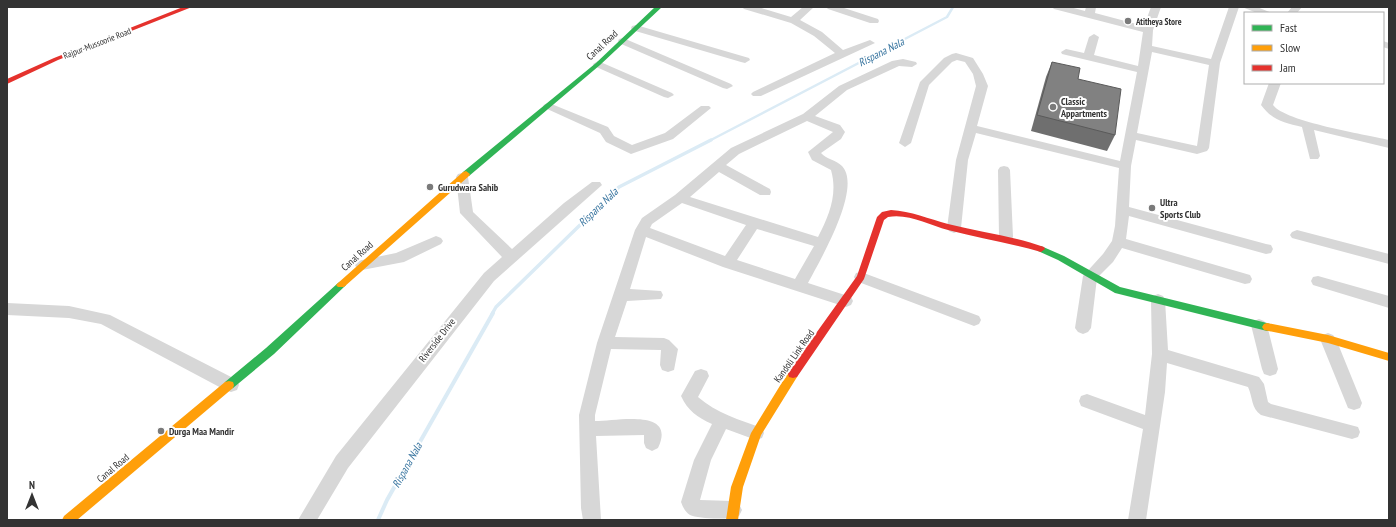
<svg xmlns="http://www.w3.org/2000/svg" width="1396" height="527" font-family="'PT Sans Narrow',sans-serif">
  <rect width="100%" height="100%" fill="#fff"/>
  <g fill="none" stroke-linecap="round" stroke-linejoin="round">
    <!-- stream-far2 -->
    <path stroke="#dbebf5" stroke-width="2.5" d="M709,141L947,17L953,7"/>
    <!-- stream-far1 -->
    <path stroke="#dbebf5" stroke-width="3.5" d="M492,314L496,307L619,187L711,140"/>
    <!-- stream -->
    <path stroke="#dbebf5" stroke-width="4" d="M378,520L387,500L493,313"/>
    <!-- street -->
    <path fill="#d7d7d7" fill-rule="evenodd" d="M742,7H758L791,17L803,7H814L800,20L822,32L843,50L870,40L875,43L761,96H753L751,94L753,92L835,53L814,36L791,23L744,9Z
      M826,7H841L878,19L879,21L878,23H870L828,9Z
      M1052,7H1070L1085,11L1086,7H1096L1095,13L1144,26L1151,7H1161L1153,30L1152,46L1211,59L1229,7H1239L1220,63L1209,148L1207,151L1197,154L1136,140L1131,166L1129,207L1266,244L1271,245L1273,249L1271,253L1266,254L1129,216L1126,239L1250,275L1252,279L1250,283L1245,284L1122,248L1113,262L1097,278L1091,328L1088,332L1083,334L1078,332L1075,328L1083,276L1103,254L1112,241L1115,226L1119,168L976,133L968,160L961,228L959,231L954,233L949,231L947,228L956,160L976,86L973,74L965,62L957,60L952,62L929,85L911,143L905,147L899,143L920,82L944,58L952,54L956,53L973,58L983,74L988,86L977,126L1120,161L1137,72L1062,54L1061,52L1066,49L1084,53L1089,37L1094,34L1099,37L1094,55L1138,66L1143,32L1054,9ZM1152,52L1209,65L1197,146L1137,133Z
      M1242,7H1257L1272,13H1257Z
      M1292,7H1302L1297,13H1287Z
      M636,25L749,58L750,60L745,63L741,62L632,30L631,28L632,26Z
      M623,38L731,84L733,86L727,89L723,88L619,43L618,41L619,39Z
      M1383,41L1389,43V49L1383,47Z
      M903,59L916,62L917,64L912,67L899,66L847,90L815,116L840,125L845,132L841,139L821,153C826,159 836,160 842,166C863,188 819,262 808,283L851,297L853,301L851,305L846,307L723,267L646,237L630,289L661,291L663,295L661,299L627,301L615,337L664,338L669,340L678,349L674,370L668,372L662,370L660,365L661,350L611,349L595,415V421C617,421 677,408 658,448L652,451L646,448L644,443V435L596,436L601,520H583L581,508L579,415L597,343L635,230L642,218L675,195L731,148L803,114L839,86L892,61ZM807,121L833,132L808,152L812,160L831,170C838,194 829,216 818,237L690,197L719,172L760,195H770L771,192L770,189L726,165L739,154ZM682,203L746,225L725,256L650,228L652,224ZM757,229L814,246L795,279L737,260Z
      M598,61L672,93L674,95L668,98L664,97L594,66L593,64Z
      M1269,83H1281L1273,105C1286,122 1364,134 1389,140V148L1314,130L1320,156L1318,159H1310L1302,127C1284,123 1272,120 1261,105Z
      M549,103L608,127L614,136L632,145L665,133L701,106H709L711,108L673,139L631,154L606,142L600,133L545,108L543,106L545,104Z
      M1004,166L1008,167L1010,170L1013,237L1011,240L1006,242L1001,240L999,237L998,170L1000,167Z
      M462,173L466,174L468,177L473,212L512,249L564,203L592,182H600L602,185L494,281L348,468L317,520H298L336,456L484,273L502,257L460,213L456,177L458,174Z
      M1297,230L1389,254V264L1292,238L1290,235L1292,232Z
      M436,236L441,238L443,241L441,244L404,262L362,270L357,269L355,265L357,261L362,260L396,253Z
      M861,272L979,316L981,320L979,324L974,326L856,281L854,277L856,273Z
      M1318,276L1389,296V308L1313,285L1311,281L1313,277Z
      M1158,294L1163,296L1165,300L1168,350L1259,377L1264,384L1268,402L1271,404L1358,427L1360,432L1358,437L1352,439L1261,415C1251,408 1253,398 1248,387L1167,363L1165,392L1146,520H1128L1143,429L1081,406L1079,401L1081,396L1087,394L1145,415L1152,354L1151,300L1153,296Z
      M7,303L69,306L110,315L237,380L239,385L237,390L231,392L225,390L101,324L69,318L7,315Z
      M1259,319L1264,321L1267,325L1278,369L1276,374L1270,376L1264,374L1262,369L1251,325L1254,321Z
      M1328,333L1333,335L1336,339L1362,403L1360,408L1354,410L1348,408L1346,403L1320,339L1323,335Z
      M701,369L707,371L709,376L698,397C716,413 740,420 762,428L764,433L762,438L756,440L726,429L711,460L700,500L733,501L739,504L742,510L739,516C730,520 698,519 690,515C685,512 683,507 681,502L694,460L712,424C697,417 688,411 681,396L695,371Z"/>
    <!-- fast -->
    <path fill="#30b455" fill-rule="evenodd" d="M655,7H662L600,65L469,176H463L462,174L463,172L596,63Z
      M1041,246L1064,256L1120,287L1267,323L1270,324L1272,327L1270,330L1267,331L1115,293L1058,260L1038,251L1037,249Z
      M341,281L344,283L346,285L344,287L274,354L233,388L229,389L225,388L224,385L225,382L266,348L338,283Z"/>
    <!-- slow -->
    <path fill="#ff9f0a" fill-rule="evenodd" d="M466,171L470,174L469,176L344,287H338L336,285L338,283L463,172Z
      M1267,323L1328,335L1389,353V361L1328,343L1264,330L1262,327L1264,324Z
      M793,370L797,371L798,374L797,377L761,435L743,487L738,520H726L731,487L751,433L789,371Z
      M229,381L233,382L234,385L233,388L77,520H62L64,516L225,382Z"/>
    <!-- jam -->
    <path fill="#e5322d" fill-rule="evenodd" d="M183,7H192L58,60L7,84V79L54,58Z
      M891,210C911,211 929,219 948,224C980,232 1013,236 1044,247L1045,249L1041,252C1010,243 979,238 948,230C929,225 908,213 888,217L884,220L864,279L797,377L793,378L789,377L788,374L789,371L857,276L877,217L882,212Z"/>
  </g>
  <!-- wall -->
  <path fill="#6f6f6f" d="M1052,62L1078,79L1115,135L1107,151L1031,131L1046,77Z"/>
  <!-- building -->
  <path fill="#818181" stroke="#5a5a5a" d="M1052,62L1080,68L1078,79L1121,89L1115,135L1037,115Z"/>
  <!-- markers -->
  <g fill="#7a7a7a" stroke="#fff" stroke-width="1.5">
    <circle cx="1128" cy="21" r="4"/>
    <circle cx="1053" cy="107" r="4"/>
    <circle cx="430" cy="187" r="4"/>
    <circle cx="1152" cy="208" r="4"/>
    <circle cx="161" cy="431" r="4"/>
  </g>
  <g text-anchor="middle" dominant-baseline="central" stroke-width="4" stroke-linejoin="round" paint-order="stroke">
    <!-- far-poi labels -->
    <g font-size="9" font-weight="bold" fill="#333" stroke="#fff" text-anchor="start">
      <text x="1136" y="21">Atitheya Store</text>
    </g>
    <!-- far-street labels -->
    <g font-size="9" fill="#333" stroke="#fff">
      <text transform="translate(97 43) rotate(-21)">Rajpur-Mussoorie Road</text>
    </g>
    <!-- street labels -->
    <g font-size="10" fill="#333" stroke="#fff">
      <text transform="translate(602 45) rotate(-43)">Canal Road</text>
      <text transform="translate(357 256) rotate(-42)">Canal Road</text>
      <text transform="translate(437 340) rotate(-52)">Riverside Drive</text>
      <text transform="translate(794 356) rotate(-55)">Kandoli Link Road</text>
      <text transform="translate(113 468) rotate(-40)">Canal Road</text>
    </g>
    <!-- poi labels -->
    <g font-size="10" font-weight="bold" fill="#333" stroke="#fff" text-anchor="start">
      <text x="1061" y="101">Classic<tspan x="1061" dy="12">Appartments</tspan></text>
      <text x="438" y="187">Gurudwara Sahib</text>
      <text x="1160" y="202">Ultra<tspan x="1160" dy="12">Sports Club</tspan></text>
      <text x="169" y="431">Durga Maa Mandir</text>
    </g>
    <!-- water labels -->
    <g font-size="11" font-style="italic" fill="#37749f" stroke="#fff">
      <text transform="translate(881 52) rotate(-27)">Rispana Nala</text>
      <text transform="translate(598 207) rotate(-44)">Rispana Nala</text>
      <text transform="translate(407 465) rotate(-61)">Rispana Nala</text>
    </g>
  </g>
  <!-- border -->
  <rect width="1396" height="527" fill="none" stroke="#333333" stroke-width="16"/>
  <!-- legend -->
  <rect x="1244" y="12" width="140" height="72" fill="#ffffff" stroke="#adadad"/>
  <rect x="1252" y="25" width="20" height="6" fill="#30b455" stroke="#adadad"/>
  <text x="1280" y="32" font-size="12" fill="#333333">Fast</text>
  <rect x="1252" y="45" width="20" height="6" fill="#ff9f0a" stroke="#adadad"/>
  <text x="1280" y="52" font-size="12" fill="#333333">Slow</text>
  <rect x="1252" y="65" width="20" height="6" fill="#e5322d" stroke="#adadad"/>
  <text x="1280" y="72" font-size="12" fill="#333333">Jam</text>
  <!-- north arrow -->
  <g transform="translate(32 495)" stroke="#ffffff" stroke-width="3" paint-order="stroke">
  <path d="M0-3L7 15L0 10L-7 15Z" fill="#333333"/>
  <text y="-6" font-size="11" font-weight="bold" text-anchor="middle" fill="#333333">N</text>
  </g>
</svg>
